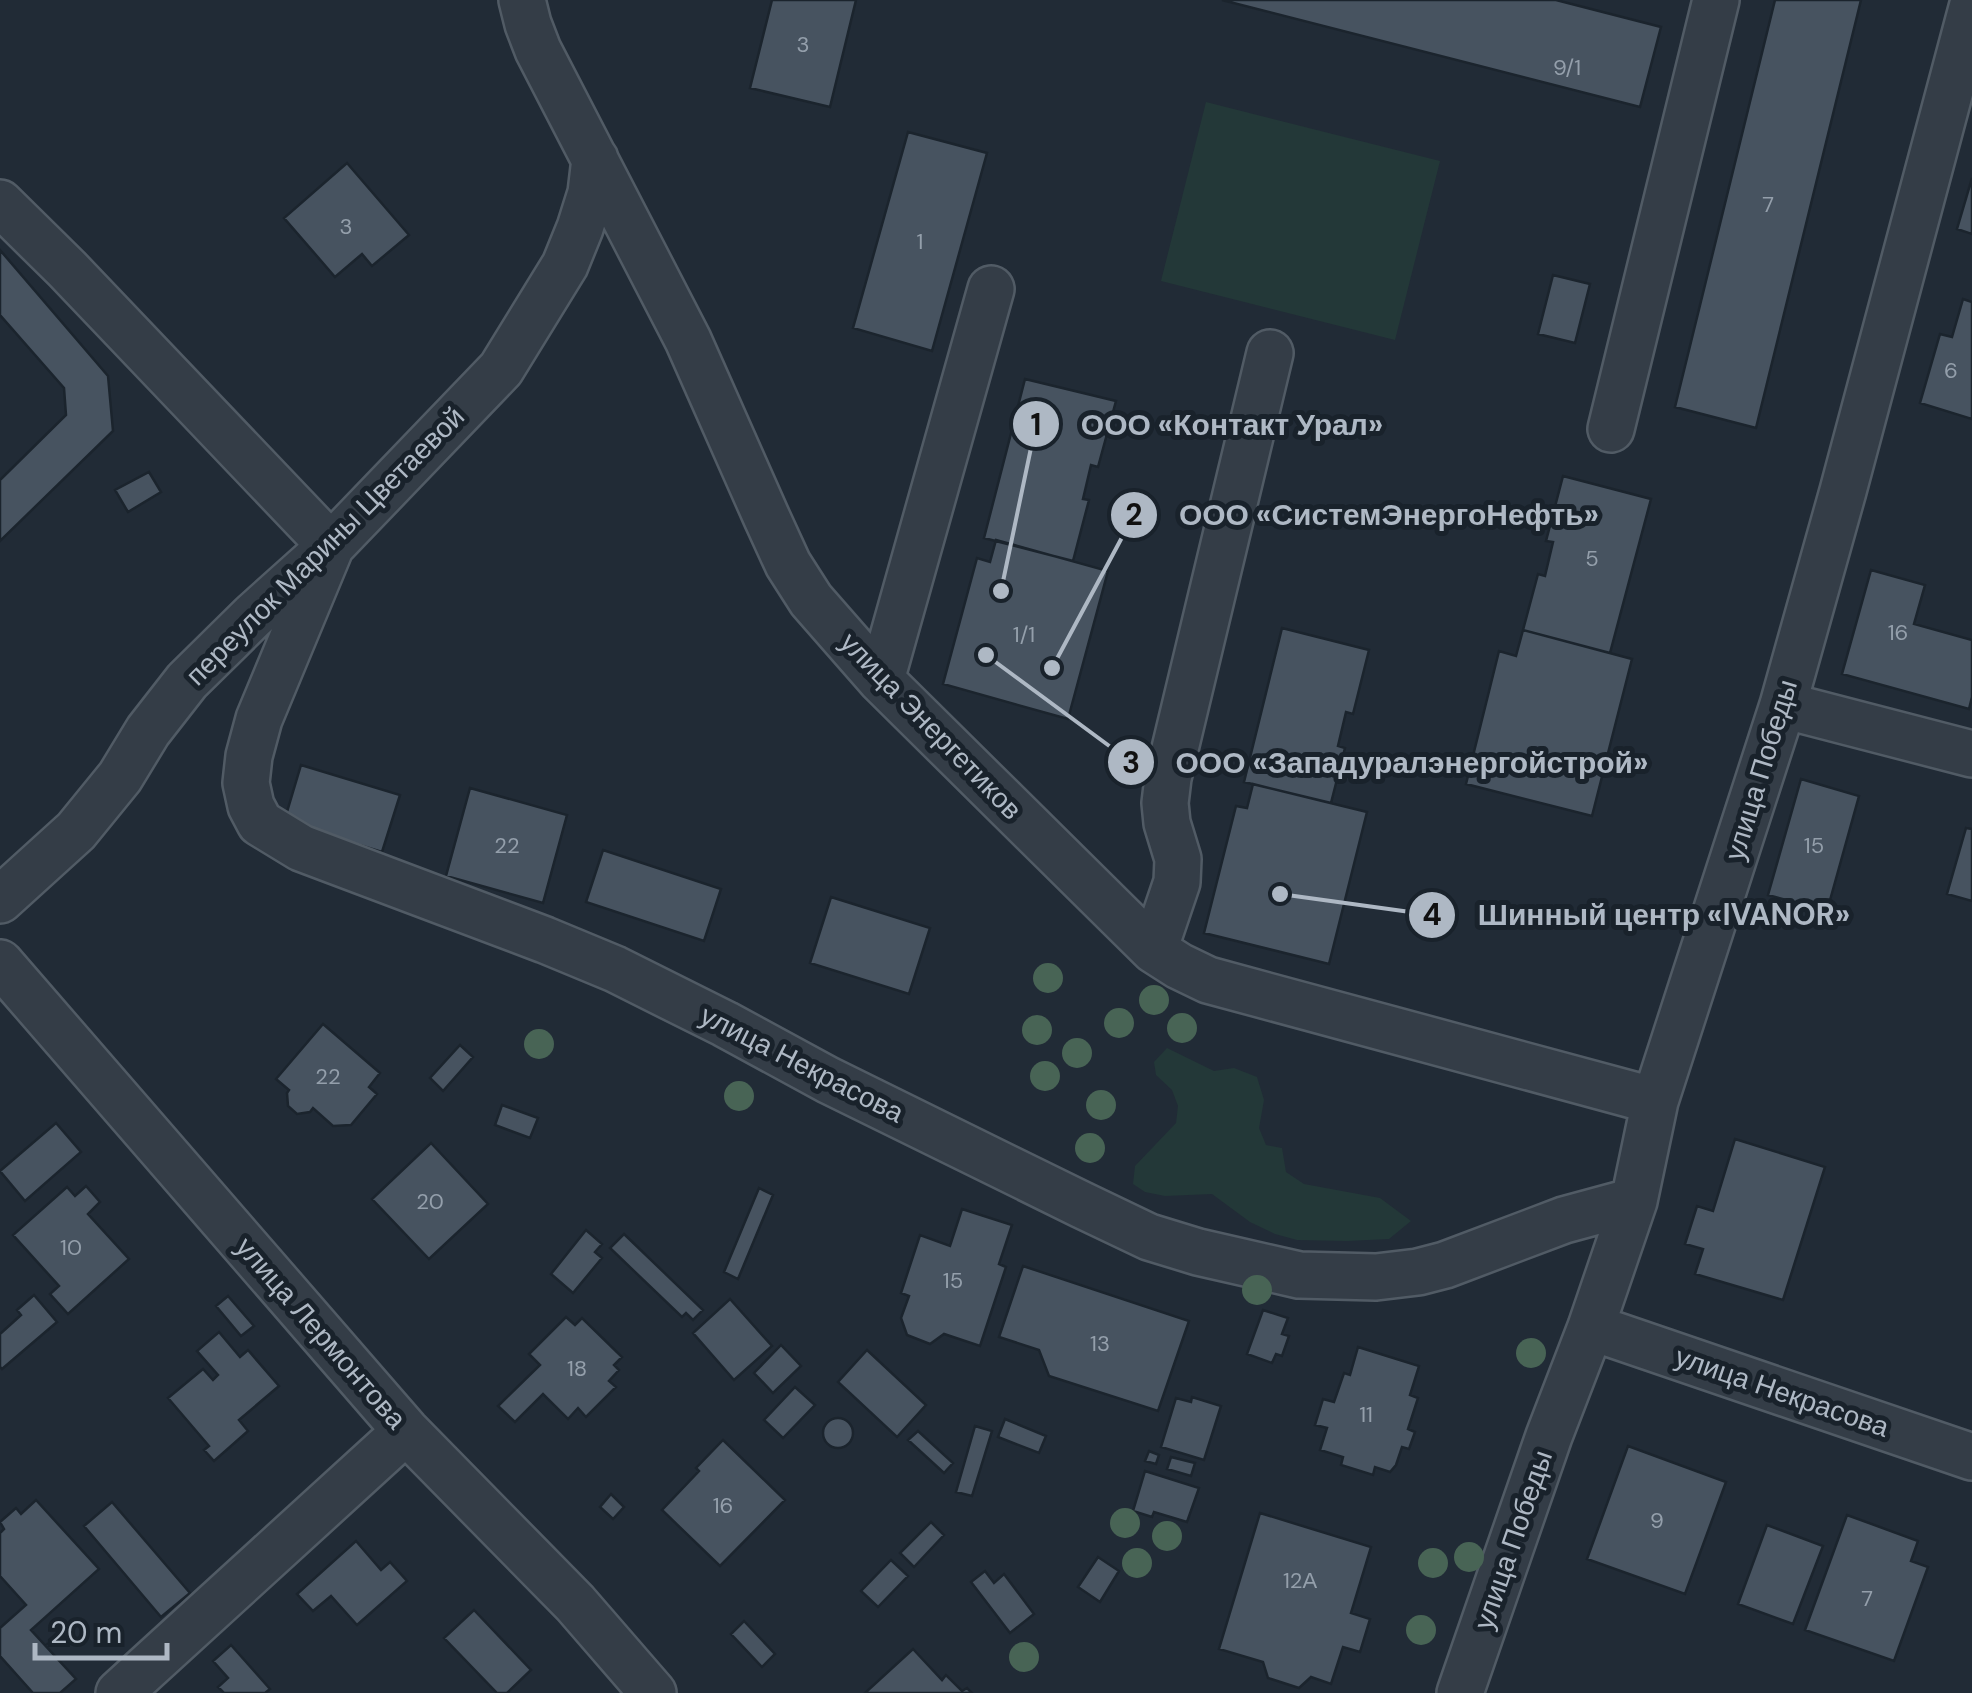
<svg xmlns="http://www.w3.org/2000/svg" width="1972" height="1693" font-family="'DM Sans',sans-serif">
  <rect width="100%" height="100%" fill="#212b36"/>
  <!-- green -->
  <path fill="#233838" d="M1206,102L1440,161L1395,340L1161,281Z
    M1167,1048L1214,1071L1234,1068L1257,1077L1264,1100L1259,1128L1266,1145L1282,1148L1286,1172L1304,1184L1380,1198L1411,1221L1389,1239L1347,1241L1297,1240L1275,1234L1250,1222L1212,1194L1165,1196L1145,1192L1133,1184L1135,1166L1176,1123L1178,1106L1172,1090L1156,1075L1154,1062Z"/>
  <!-- building -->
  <path fill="#475360" stroke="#1b242d" stroke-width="2.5" d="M772,0H856L830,107L750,88Z
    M1222,0H1556L1661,27L1640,107Z
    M1775,0H1861L1756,428L1675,407Z
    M908,132L987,153L932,351L853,328Z
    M347,163L409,235L372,266L362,254L335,277L284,218Z
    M1972,178V234L1957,229Z
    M0,250L108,376L113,431L0,541V480L66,415L64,388L0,315Z
    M1553,275L1590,284L1575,343L1538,334Z
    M1963,299L1972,302V419L1920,403L1940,334L1952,337Z
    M1025,379L1116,401L1098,467L1091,465L1083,499L1089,500L1073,561L984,538Z
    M149,472L161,492L128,512L115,490Z
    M1563,476L1651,499L1610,653L1523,630L1538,574L1545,576L1553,542L1546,541Z
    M996,540L1108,571L1068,719L943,684L977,558L990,562Z
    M1871,570L1925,585L1914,624L1972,640V697L1969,709L1842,674Z
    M1282,628L1369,650L1353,714L1346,712L1338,746L1345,748L1331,803L1244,782Z
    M1523,630L1632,659L1592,816L1466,784L1499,651L1516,656Z
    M301,765L400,795L382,852L284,822Z
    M1801,779L1859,796L1827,911L1768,895Z
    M1253,784L1367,812L1329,964L1204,933L1236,806L1247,808Z
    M470,788L567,815L543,903L446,876Z
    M1966,828L1972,829V901L1947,894Z
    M603,850L721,889L704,941L586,902Z
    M831,897L930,928L909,994L810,963Z
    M323,1024L380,1073L369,1087L377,1094L351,1125L333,1126L313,1108L310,1112L297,1114L288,1106L287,1093L289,1090L276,1079Z
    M460,1045L473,1057L443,1091L430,1078Z
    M502,1105L538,1118L530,1138L495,1125Z
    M56,1123L81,1152L25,1201L0,1171Z
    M1735,1139L1825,1167L1783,1300L1695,1274L1703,1249L1685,1244L1697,1206L1713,1211Z
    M431,1143L488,1204L429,1259L372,1199Z
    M86,1186L100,1202L88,1214L129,1259L68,1314L50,1294L59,1286L13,1235L67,1187L75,1196Z
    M759,1188L773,1195L738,1279L724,1272Z
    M962,1209L1012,1225L999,1264L1006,1267L980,1346L944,1334L930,1344L907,1335L901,1318L909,1296L901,1293L920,1235L950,1246Z
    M586,1230L602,1244L595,1252L602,1258L573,1293L551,1274Z
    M624,1234L703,1310L693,1320L686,1313L682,1317L610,1248Z
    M1023,1266L1189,1321L1158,1411L1049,1376L1039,1350L999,1337Z
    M34,1295L57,1322L2,1369L0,1367V1334L21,1315L17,1310Z
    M228,1296L254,1326L241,1336L216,1306Z
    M730,1299L772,1346L734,1380L693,1333Z
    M1263,1310L1288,1318L1282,1334L1289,1336L1282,1356L1276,1354L1272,1363L1247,1354Z
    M566,1317L575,1325L582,1318L622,1357L614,1365L619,1370L609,1381L616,1387L586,1417L578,1408L568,1419L543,1394L515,1422L498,1406L540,1365L529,1354Z
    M219,1332L240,1357L248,1350L279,1386L239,1420L248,1431L214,1461L204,1450L209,1446L168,1398L203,1369L213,1380L218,1375L197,1351Z
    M781,1345L801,1366L773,1393L754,1373Z
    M1358,1347L1419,1366L1410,1395L1418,1398L1408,1429L1415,1432L1409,1449L1402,1447L1396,1465L1390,1472L1375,1467L1373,1475L1341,1465L1343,1457L1320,1450L1327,1428L1315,1425L1323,1399L1334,1402L1344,1373L1350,1375Z
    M867,1350L926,1405L897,1437L838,1382Z
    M795,1387L815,1405L783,1438L764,1420Z
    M1192,1397L1221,1406L1204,1460L1161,1447L1176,1398L1191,1402Z
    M823 1433a15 15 0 1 1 30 0a15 15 0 1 1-30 0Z
    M1005,1419L1046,1436L1039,1453L998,1437Z
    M975,1426L992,1431L972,1496L956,1492Z
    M918,1431L953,1463L944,1473L908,1440Z
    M723,1440L785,1500L720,1566L662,1510L699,1471L696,1468Z
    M1628,1446L1726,1482L1685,1594L1587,1559Z
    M1149,1451L1159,1455L1156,1464L1145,1461Z
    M1171,1457L1195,1463L1191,1476L1167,1469Z
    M1145,1471L1199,1488L1187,1522L1154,1512L1152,1517L1133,1511Z
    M611,1494L624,1507L613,1519L600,1507Z
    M36,1500L99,1569L31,1630L76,1679L60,1693H33L0,1656V1628L26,1605L0,1576V1533L4,1529L0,1522L16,1508L21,1514Z
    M112,1502L190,1593L161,1617L84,1526Z
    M1260,1513L1371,1547L1351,1613L1370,1619L1360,1652L1343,1647L1331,1684L1311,1677L1299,1688L1268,1678L1263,1662L1219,1649Z
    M1847,1515L1918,1541L1911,1561L1928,1567L1894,1661L1805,1630Z
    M931,1522L944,1535L914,1567L900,1553Z
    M1767,1525L1823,1546L1793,1624L1738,1604Z
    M356,1541L381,1570L390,1562L407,1581L357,1625L331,1596L313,1611L297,1594Z
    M1098,1557L1119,1571L1100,1602L1078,1587Z
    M891,1560L908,1576L878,1607L861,1591Z
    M985,1571L994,1583L1004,1574L1034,1614L1010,1633L971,1582Z
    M474,1610L531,1670L507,1693H497L444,1638Z
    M744,1621L775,1654L762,1667L731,1634Z
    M231,1645L270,1689L265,1693H224L218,1687L228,1678L213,1661Z
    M913,1649L942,1680L946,1675L962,1691L967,1688L972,1693H865Z"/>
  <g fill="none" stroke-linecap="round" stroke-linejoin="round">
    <defs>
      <path id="minor" d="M522,0L528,24L538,50L688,340L766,516L788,564L811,600L881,680L1154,950L1179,966L1208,980L1655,1101
        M0,203L67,269L331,546L259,719L249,756L246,783L251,806L260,823L301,848L545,940L615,969L725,1024L828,1080L1082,1205L1149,1237L1198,1252L1299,1275L1376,1277L1418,1272L1445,1265L1564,1220L1634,1201
        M1611,429L1716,0
        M881,680L991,289
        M1783,705L1972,754
        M0,900L76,831L120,777L148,731L187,681L253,616L331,546L501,369L565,265L580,228L591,193L595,159
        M1154,950L1177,882L1178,859L1167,823L1165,803L1168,778L1270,353
        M0,963L406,1431L575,1603L653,1693
        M1591,1327L1972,1457
        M119,1693L406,1431
        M1460,1693L1549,1436L1591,1327L1634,1201L1655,1101L1783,705L1843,491L1972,8"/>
    </defs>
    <!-- minor casing -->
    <use href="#minor" stroke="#515b65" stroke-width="50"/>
    <!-- minor -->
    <use href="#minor" stroke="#343d47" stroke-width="45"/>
  </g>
  <!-- trees -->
  <g fill="#486455">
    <circle cx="1048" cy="978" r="15"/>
    <circle cx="1154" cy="1000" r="15"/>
    <circle cx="1119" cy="1023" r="15"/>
    <circle cx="1182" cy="1028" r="15"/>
    <circle cx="1037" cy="1030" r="15"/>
    <circle cx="539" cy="1044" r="15"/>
    <circle cx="1077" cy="1053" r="15"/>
    <circle cx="1045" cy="1076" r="15"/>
    <circle cx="739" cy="1096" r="15"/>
    <circle cx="1101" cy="1105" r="15"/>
    <circle cx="1090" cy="1148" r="15"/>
    <circle cx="1257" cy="1290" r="15"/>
    <circle cx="1531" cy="1353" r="15"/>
    <circle cx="1125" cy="1523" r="15"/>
    <circle cx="1167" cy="1536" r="15"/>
    <circle cx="1469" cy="1557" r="15"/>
    <circle cx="1137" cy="1563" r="15"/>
    <circle cx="1433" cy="1563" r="15"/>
    <circle cx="1421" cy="1630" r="15"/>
    <circle cx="1024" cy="1657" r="15"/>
  </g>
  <g text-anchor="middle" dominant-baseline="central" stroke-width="10" stroke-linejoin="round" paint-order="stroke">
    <!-- number labels -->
    <g font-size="22" fill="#949fab">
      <text x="803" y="44">3</text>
      <text x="1567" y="67">9/1</text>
      <text x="1768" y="204">7</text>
      <text x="346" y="226">3</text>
      <text x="920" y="241">1</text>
      <text x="1951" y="370">6</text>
      <text x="1592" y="558">5</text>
      <text x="1898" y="632">16</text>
      <text x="1024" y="634">1/1</text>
      <text x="507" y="845">22</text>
      <text x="1814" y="845">15</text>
      <text x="328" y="1076">22</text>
      <text x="430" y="1201">20</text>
      <text x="71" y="1247">10</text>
      <text x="953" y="1280">15</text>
      <text x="1100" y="1343">13</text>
      <text x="577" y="1368">18</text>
      <text x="1366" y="1414">11</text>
      <text x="723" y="1505">16</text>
      <text x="1657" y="1520">9</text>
      <text x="1300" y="1580">12А</text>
      <text x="1867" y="1598">7</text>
    </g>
    <!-- street labels -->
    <g font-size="28" fill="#aeb8c4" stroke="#19222b">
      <text transform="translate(325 546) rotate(-45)">переулок Марины Цветаевой</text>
      <text transform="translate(931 726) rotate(46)">улица Энергетиков</text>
      <text transform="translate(1761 770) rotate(-73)">улица Победы</text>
      <text transform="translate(802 1064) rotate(27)">улица Некрасова</text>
      <text transform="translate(321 1333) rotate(49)">улица Лермонтова</text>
      <text transform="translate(1782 1392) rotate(19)">улица Некрасова</text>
      <text transform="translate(1513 1540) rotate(-71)">улица Победы</text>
    </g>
  </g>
  <!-- callouts -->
  <path fill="none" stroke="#aeb8c4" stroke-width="4" d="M1001 591L1036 424M1052 668L1134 515M986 655L1131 762M1280 894L1432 915"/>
  <g fill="#aeb8c4" stroke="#19222b" stroke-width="4">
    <circle cx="1001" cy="591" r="10"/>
    <circle cx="1052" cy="668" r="10"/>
    <circle cx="986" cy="655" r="10"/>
    <circle cx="1280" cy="894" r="10"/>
    <circle cx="1036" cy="424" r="25"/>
    <circle cx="1134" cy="515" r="25"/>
    <circle cx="1131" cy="762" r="25"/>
    <circle cx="1432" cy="915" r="25"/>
  </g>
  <g font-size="30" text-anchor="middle" font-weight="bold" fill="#111">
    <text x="1036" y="435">1</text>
    <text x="1134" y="525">2</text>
    <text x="1131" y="773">3</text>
    <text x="1432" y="925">4</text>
  </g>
  <g font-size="30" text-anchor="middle" font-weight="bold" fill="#aeb8c4" stroke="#19222b" stroke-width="10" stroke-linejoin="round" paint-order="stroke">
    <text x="1232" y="435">ООО «Контакт Урал»</text>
    <text x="1389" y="525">ООО «СистемЭнергоНефть»</text>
    <text x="1412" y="773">ООО «Западуралэнергойстрой»</text>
    <text x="1664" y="925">Шинный центр «IVANOR»</text>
  </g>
  <!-- scale -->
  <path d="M35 1643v15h132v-15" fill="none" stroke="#aeb8c4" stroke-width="5"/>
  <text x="50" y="1643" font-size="30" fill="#aeb8c4" stroke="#19222b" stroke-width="8" paint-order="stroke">20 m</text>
</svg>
